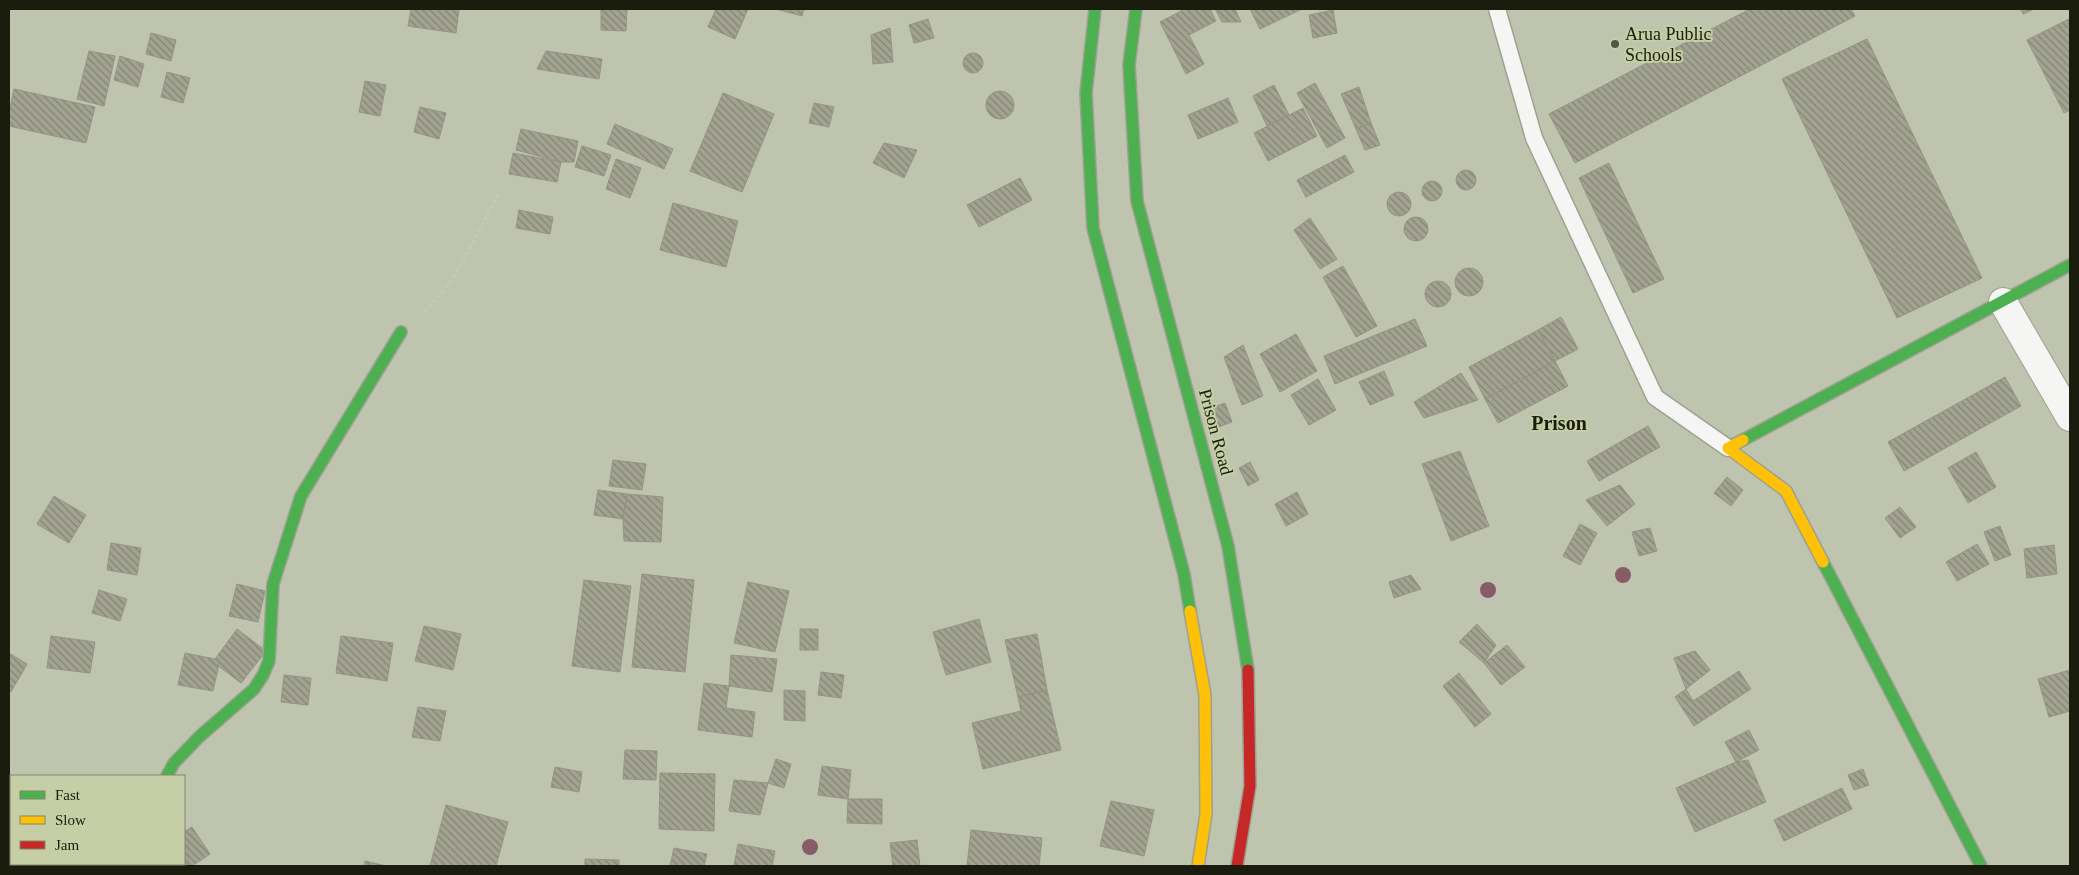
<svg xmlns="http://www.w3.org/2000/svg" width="2079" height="875" font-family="'Times New Roman',serif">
  <defs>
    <pattern id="building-back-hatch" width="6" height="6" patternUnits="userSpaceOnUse" patternTransform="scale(1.25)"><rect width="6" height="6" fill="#a2a391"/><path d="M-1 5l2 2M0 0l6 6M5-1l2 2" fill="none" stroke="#838475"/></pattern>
  </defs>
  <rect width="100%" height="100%" fill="#bfc4ae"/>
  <!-- building -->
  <path fill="url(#building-back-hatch)" stroke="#949483" d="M411,9H459L456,33L408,26Z
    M601,9H627L626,31L601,30Z
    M716,9H748L735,39L708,27Z
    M776,9H804L802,16Z
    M1185,9H1210L1216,21L1189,35L1204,64L1186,74L1160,22Z
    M1215,9H1235L1241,22H1222Z
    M1250,9H1302L1260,29Z
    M1750,9H1851L1855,16L1575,163L1549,114Z
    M2021,9H2034L2023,14Z
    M1333,10L1337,33L1313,38L1309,15Z
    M928,19L934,38L914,43L909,25Z
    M2069,19L2070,110L2064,113L2027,40Z
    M890,28L893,62L873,64L871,35Z
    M151,33L176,40L171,61L146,54Z
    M1867,39L1982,278L1897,318L1782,79Z
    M89,51L115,56L104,106L77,99Z
    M546,51L602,59L599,79L537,69Z
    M963 63a10 10 0 1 1 20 0a10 10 0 1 1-20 0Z
    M120,56L144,64L138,87L114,80Z
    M167,72L190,78L183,103L161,97Z
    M365,81L386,85L380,116L359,112Z
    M1315,83L1345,138L1327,148L1297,93Z
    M1274,85L1289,115L1267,126L1253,96Z
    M1359,87L1371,123L1356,129L1341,94Z
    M14,89L95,107L86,143L9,126V113Z
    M986 105a14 14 0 1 1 28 0a14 14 0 1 1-28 0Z
    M723,93L774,114L742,192L690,171Z
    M1228,98L1238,122L1198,139L1188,115Z
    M814,103L834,107L829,127L809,123Z
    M420,107L446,113L439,139L414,132Z
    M1303,108L1317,136L1268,161L1254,133Z
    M1371,123L1380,145L1365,150L1356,129Z
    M615,124L673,149L664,169L607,144Z
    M521,129L578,141L574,162H561L516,150Z
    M884,143L917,150L904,178L873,163Z
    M582,146L611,155L604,176L575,167Z
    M513,153L561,162L557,182L509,174Z
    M1345,155L1354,172L1306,197L1297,180Z
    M616,159L641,168L630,198L606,189Z
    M1609,163L1664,279L1633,293L1579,178Z
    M1456 180a10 10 0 1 1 20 0a10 10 0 1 1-20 0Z
    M1020,178L1032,200L979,227L967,205Z
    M1422 191a10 10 0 1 1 20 0a10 10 0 1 1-20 0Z
    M1387 204a12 12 0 1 1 24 0a12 12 0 1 1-24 0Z
    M673,203L738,221L726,267L660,250Z
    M519,210L553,217L550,234L516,228Z
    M1404 229a12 12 0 1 1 24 0a12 12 0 1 1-24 0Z
    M1310,218L1337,259L1320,269L1294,230Z
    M1343,266L1377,326L1356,337L1323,277Z
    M1455 282a14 14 0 1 1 28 0a14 14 0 1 1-28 0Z
    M1425 294a13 13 0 1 1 26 0a13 13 0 1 1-26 0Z
    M1561,317L1578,349L1555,361L1538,330Z
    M1415,319L1427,346L1335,384L1324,356Z
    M1538,330L1555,361L1485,399L1469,367Z
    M1296,334L1317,371L1280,392L1260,354Z
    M1243,345L1263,396L1242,405L1224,357Z
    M1555,361L1568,386L1498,423L1485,399Z
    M1384,371L1394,395L1370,405L1359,382Z
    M1461,373L1478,400L1424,418L1414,402Z
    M2005,377L2021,406L1904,471L1888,442Z
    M1318,379L1336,410L1309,425L1291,395Z
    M1225,403L1232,422L1213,429L1205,410Z
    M1648,426L1660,447L1599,481L1587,461Z
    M1460,451L1489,526L1451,541L1422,464Z
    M1976,452L1996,487L1968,503L1948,468Z
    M613,460L646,464L642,490L609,486Z
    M1250,462L1259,480L1248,486L1239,468Z
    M1727,477L1743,490L1731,506L1714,493Z
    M1620,485L1635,504L1607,526L1586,500Z
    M598,490L627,494L623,519L594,515Z
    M1297,492L1308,514L1286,526L1275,504Z
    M627,494L663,497L661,542L624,541L623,519Z
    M54,496L86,515L69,543L37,524Z
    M1900,507L1916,527L1900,538L1885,518Z
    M1580,524L1597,533L1580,565L1563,556Z
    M2000,526L2011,555L1995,561L1984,532Z
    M1650,528L1657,551L1639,556L1632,532Z
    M111,543L141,548L137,575L107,570Z
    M1977,544L1989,564L1957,581L1946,562Z
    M2054,545L2057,574L2027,578L2024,549Z
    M642,574L694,580L685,672L632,667Z
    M1411,575L1421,589L1394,598L1389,582Z
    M584,580L631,586L620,672L572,666Z
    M748,582L789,591L775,652L734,643Z
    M237,584L265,591L258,622L229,616Z
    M99,590L127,599L120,621L92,613Z
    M979,619L991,662L946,675L933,632Z
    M1477,624L1496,645L1484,663L1459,642Z
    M424,626L461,634L453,670L415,661Z
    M237,629L266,651L241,683L213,662Z
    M800,629H818V650H800Z
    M1037,634L1047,690L1018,697L1005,640Z
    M51,636L95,642L90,673L47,668Z
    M341,636L393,643L387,681L336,673Z
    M1507,645L1525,667L1501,685L1484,663Z
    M1695,651L1710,670L1686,689L1674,658Z
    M9,653L27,664L11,692L9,691Z
    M185,653L220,660L213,691L178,685Z
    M731,655L777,659L772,692L729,686Z
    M2070,670V711L2049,717L2038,679Z
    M1739,671L1751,689L1694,726L1675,697L1686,689L1693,701Z
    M821,672L844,675L841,698L818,695Z
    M1459,673L1491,714L1475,727L1443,686Z
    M284,675L311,678L308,705L281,702Z
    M704,683L729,686L726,708L755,712L752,737L698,730Z
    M784,690L805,691V721L784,720Z
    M1047,690L1061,750L983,769L972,723L1021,711L1018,697Z
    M418,707L446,711L440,741L412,737Z
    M1749,730L1759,750L1736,762L1725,742Z
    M625,750L657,751L656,780L623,779Z
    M776,759L791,764L784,788L768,783Z
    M1748,760L1766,802L1695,832L1676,788L1736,762Z
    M822,766L851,770L848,799L818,795Z
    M555,767L582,772L579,792L551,787Z
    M1863,769L1869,785L1854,790L1848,775Z
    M660,773L715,774L714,831L659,829Z
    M734,780L768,783L760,815L729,811Z
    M1842,788L1852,809L1784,841L1774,820Z
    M848,799H882V824L847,823Z
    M1111,801L1154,810L1144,856L1100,846Z
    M446,805L508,822L496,866H430Z
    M192,827L210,854L192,866H183L182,864H184V832Z
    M971,830L1042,838L1039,866H967Z
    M917,840L920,866H893L890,843Z
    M738,844L775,851L772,866H734Z
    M674,848L707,854L704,866H670Z
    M585,859L619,860V866H585Z
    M365,861L386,866H364Z
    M16,864H46L45,866H15Z"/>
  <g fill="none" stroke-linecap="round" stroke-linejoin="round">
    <defs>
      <path id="lane" d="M1497,9L1534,138L1655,397L1728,448"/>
      <path id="street" d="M2003,302L2070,417
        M116,866L118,864"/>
      <path id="fast" d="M1095,9L1086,93L1093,228L1184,574L1190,611
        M1136,9L1129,65L1137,201L1228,546L1248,670
        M1743,440L2070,265
        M1823,562L1981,866
        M167,776L174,763L199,737L254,689L263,675L269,661L273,584L301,496L401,332"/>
      <path id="slow" d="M1743,440L1728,448L1786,491L1823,562
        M1190,611L1205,695L1206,814L1198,866"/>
      <path id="jam" d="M1237,866L1250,786L1248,670"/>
    </defs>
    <!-- lane casing -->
    <use href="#lane" stroke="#9da190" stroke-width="19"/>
    <!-- street casing -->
    <use href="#street" stroke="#9da190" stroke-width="30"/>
    <!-- fast casing -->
    <use href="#fast" stroke="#9da190" stroke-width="14"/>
    <!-- slow casing -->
    <use href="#slow" stroke="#9da190" stroke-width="14"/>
    <!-- jam casing -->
    <use href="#jam" stroke="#9da190" stroke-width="14"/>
    <!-- path -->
    <path stroke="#c6c7c1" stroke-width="3" stroke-dasharray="4 2.5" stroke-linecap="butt" d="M424,312C457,283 478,231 499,192"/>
    <!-- lane -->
    <use href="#lane" stroke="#f5f6f3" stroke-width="16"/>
    <!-- street -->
    <use href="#street" stroke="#f5f6f3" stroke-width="28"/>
    <!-- fast -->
    <use href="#fast" stroke="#4caf50" stroke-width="11"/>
    <!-- slow -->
    <use href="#slow" stroke="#ffc107" stroke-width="11"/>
    <!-- jam -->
    <use href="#jam" stroke="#c62828" stroke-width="11"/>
  </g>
  <!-- trees -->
  <g fill="#865c68">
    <circle cx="1623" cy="575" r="8"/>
    <circle cx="1488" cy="590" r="8"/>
    <circle cx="810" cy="847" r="8"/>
  </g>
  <!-- markers -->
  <circle fill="#545745" stroke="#c5cea4" stroke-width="2" cx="1615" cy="44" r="5"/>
  <g text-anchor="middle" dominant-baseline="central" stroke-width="4" stroke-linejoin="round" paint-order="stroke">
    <!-- poi labels -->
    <g font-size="18" fill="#1a1d0d" stroke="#c5cea4" text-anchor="start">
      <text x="1625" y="34">Arua Public<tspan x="1625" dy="21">Schools</tspan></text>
    </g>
    <!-- street labels -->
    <g font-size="18" fill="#1a1d0d" stroke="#c5cea4">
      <text transform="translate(1216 432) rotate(75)">Prison Road</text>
    </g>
    <!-- quarter labels -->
    <g font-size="20" font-weight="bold" fill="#1a1d0d" stroke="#c5cea4">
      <text x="1559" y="423">Prison</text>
    </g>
  </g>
  <!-- border -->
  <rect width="2079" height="875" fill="none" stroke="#1a1d0d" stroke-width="20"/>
  <!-- legend -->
  <rect x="10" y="775" width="175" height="90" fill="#c5cea4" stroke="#818768"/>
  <rect x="20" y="791" width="25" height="8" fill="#4caf50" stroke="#818768"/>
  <text x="55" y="800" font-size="15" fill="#1a1d0d">Fast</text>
  <rect x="20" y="816" width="25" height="8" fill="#ffc107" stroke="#818768"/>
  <text x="55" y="825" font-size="15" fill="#1a1d0d">Slow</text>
  <rect x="20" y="841" width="25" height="8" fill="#c62828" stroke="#818768"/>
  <text x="55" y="850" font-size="15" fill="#1a1d0d">Jam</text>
</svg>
